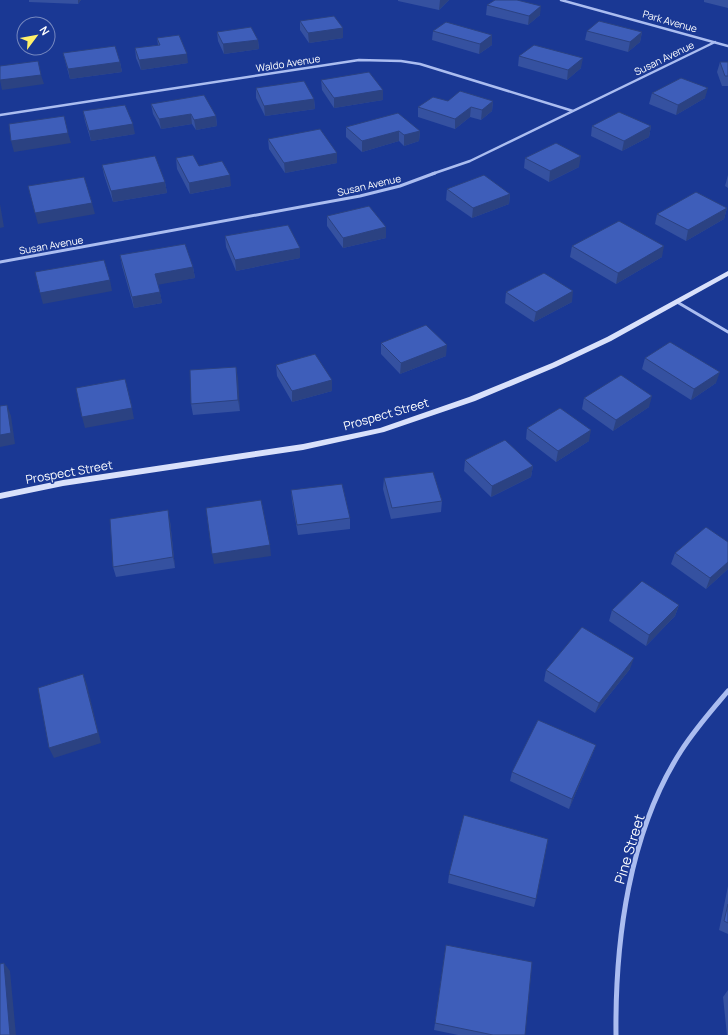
<svg xmlns="http://www.w3.org/2000/svg" width="728" height="1035" font-family="Manrope,sans-serif">
  <rect width="100%" height="100%" fill="#1a3894"/>
  <g fill="none" stroke-linecap="round" stroke-linejoin="round">
    <!-- street-far2 -->
    <path stroke="#abbdf0" stroke-width="2.5" d="M561,0L728,46
      M0,115L359,60L401,61L420,64L573,111
      M432,174L470,161L715,42"/>
    <!-- street-far1 -->
    <path stroke="#abbdf0" stroke-width="3" d="M0,262L360,196L400,186L435,173
      M677,302L728,332"/>
    <!-- street -->
    <path stroke="#abbdf0" stroke-width="5" d="M616,1035C615,940 629,832 681,751C695,729 711,711 728,691"/>
    <!-- secondary -->
    <path fill="#d9e1fb" fill-rule="evenodd" d="M728,271V276L611,341L556,367L475,401L384,432L303,450L63,486L0,499V493L63,480L303,444L380,428L469,397L552,363L607,337Z"/>
  </g>
  <!-- wall -->
  <path fill="#3551a0" d="M29,0H81L78,4L29,2Z
    M398,0H449L439,10L398,1Z
    M704,0H728V8L704,2Z
    M487,5L540,15L528,25L486,15Z
    M300,21L343,28V38L309,43L300,30Z
    M433,31L492,45L479,54L432,40Z
    M587,31L642,32L640,42L628,52L585,40Z
    M217,32L258,40L259,49L224,54L218,41Z
    M157,38L188,63L141,70L136,58L135,48L158,45Z
    M63,53L120,62L122,72L70,79Z
    M519,56L581,68L567,80L518,66Z
    M720,62H728V86H722L717,72Z
    M321,80L383,100L334,108L322,90Z
    M256,88L314,99L315,109L265,116L256,98Z
    M652,93L705,98L676,115L649,104Z
    M448,101H493L492,111L481,120L470,117L455,129L418,117V107Z
    M151,104L216,116L217,126L196,130L192,124L161,129L153,114Z
    M83,111L135,134L91,141L85,121Z
    M592,126H651L649,137L622,151L591,136Z
    M346,127L420,131L419,141L404,146L399,141L362,152L346,137Z
    M268,139L337,153V163L285,173L269,149Z
    M176,158L199,166L231,186L190,194L177,169Z
    M525,158L579,167L549,182L524,168Z
    M102,165L165,182L167,193L113,202L104,175Z
    M728,175V188L725,186Z
    M447,189L510,194L509,204L472,218L446,200Z
    M727,208L724,219L686,241L655,224L657,214Z
    M327,216L386,227V238L343,248L327,226Z
    M225,236L300,248V258L236,271L226,247Z
    M572,246L662,257L616,284L570,257Z
    M120,255L193,267L195,278L158,284L162,303L134,308L122,266Z
    M506,292L572,302L534,322L505,303Z
    M381,343L446,356L400,374L381,354Z
    M645,358L716,383L691,400L642,369Z
    M276,365L332,391L292,402L277,376Z
    M236,367L240,411L193,415L191,404Z
    M584,398L649,407L613,431L582,409Z
    M527,428L589,441L556,462L526,439Z
    M465,460L533,466L531,477L491,497L464,471Z
    M384,478L442,501L441,512L391,519L383,489Z
    M291,490L350,518V529L298,535L292,501Z
    M170,521L175,568L116,577L113,567Z
    M728,542V569L706,589L671,564L675,553Z
    M679,605L675,616L646,646L609,621L612,610Z
    M630,669L595,713L544,681L546,670Z
    M596,745L592,755L569,809L510,781L512,772Z
    M449,874L536,899L534,907L448,883Z
    M728,886V934L719,930Z
    M446,945L525,1035H458L434,1030Z
    M728,990V1035H727L723,997Z"/>
  <!-- shaded-wall -->
  <path fill="#2b4282" d="M78,0H81L78,4Z
    M440,0H449L439,10Z
    M541,6L540,15L528,25L529,16Z
    M343,28V38L309,43L308,33Z
    M642,32L640,42L628,52L630,42Z
    M492,35V45L479,54L480,44Z
    M258,40L259,49L224,54L223,44Z
    M187,54L188,63L141,70L139,60Z
    M583,58L581,68L567,80L568,70Z
    M120,62L122,72L70,79L68,69Z
    M41,75L44,84L2,90L0,80Z
    M708,88L705,98L676,115L678,105Z
    M383,90V100L334,108V98Z
    M314,99L315,109L265,116L264,106Z
    M493,101L492,111L481,120L482,110Z
    M471,107L470,117L455,129V119Z
    M191,114L192,124L161,129L159,119Z
    M216,116L217,126L196,130L194,120Z
    M133,124L135,134L91,141L89,131Z
    M651,126L649,137L622,151L624,141Z
    M399,131V141L362,152V141Z
    M420,131L419,141L404,146V135Z
    M68,133L71,143L14,152L11,141Z
    M337,153V163L285,173L284,163Z
    M581,156L579,167L549,182L550,171Z
    M230,175L231,186L190,194L189,183Z
    M165,182L167,193L113,202L111,191Z
    M510,194L509,204L472,218L473,208Z
    M92,203L95,214L38,224L35,213Z
    M0,204L4,227L0,228Z
    M727,208L724,219L686,241L688,230Z
    M386,227V238L343,248V238Z
    M664,246L662,257L616,284L618,273Z
    M300,248V258L236,271L235,260Z
    M193,267L195,278L157,285L155,274Z
    M110,280L112,291L43,304L40,293Z
    M573,291L572,302L534,322L536,312Z
    M160,292L162,303L134,308L132,297Z
    M447,345L446,356L400,374L401,363Z
    M236,367L238,378L240,411L238,400Z
    M720,372L716,383L691,400L694,389Z
    M332,380V391L292,402V391Z
    M652,396L649,407L613,431L616,420Z
    M7,405L11,416L15,444L0,447V435Z
    M132,408L134,419L85,428L82,417Z
    M591,430L589,441L556,462L558,451Z
    M533,466L531,477L491,497L492,486Z
    M168,510L170,521L175,568L173,557Z
    M270,545L271,556L214,564L212,554Z
    M728,562V569L706,589L710,578Z
    M679,605L675,616L646,646L649,635Z
    M634,658L630,669L595,713L599,703Z
    M83,674L87,685L101,743L54,758L49,748Z
    M596,745L592,755L569,809L572,799Z
    M4,963L10,971L16,1035H10Z"/>
  <!-- building -->
  <path fill="#3e5eba" stroke="#2b4282" d="M495,0H517L541,6L529,16L487,5Z
    M334,16L343,28L308,33L300,21Z
    M599,21L642,32L630,42L587,31Z
    M446,22L492,35L480,44L433,31Z
    M251,27L258,40L223,44L217,32Z
    M179,35L187,54L139,60L135,48L160,45L157,38Z
    M534,45L583,58L568,70L519,56Z
    M115,46L120,62L68,69L63,53Z
    M38,61L41,75L0,80V66Z
    M720,62H728V76H725Z
    M369,72L383,90L334,98L321,80Z
    M681,78L708,88L678,105L652,93Z
    M304,81L314,99L264,106L256,88Z
    M460,91L493,101L482,110L471,107L455,119L418,107L433,97L448,101Z
    M204,95L216,116L194,120L191,114L159,119L151,104Z
    M125,105L133,124L89,131L83,111Z
    M619,112L651,126L624,141L592,126Z
    M398,113L420,131L404,135L399,131L362,141L346,127Z
    M64,116L68,133L11,141L9,124Z
    M320,129L337,153L284,163L268,139Z
    M556,143L581,156L550,171L525,158Z
    M193,155L199,166L222,161L230,175L189,183L176,158Z
    M155,156L165,182L111,191L102,165Z
    M484,175L510,194L473,208L447,189Z
    M84,177L92,203L35,213L28,186Z
    M696,192L727,208L688,230L657,214Z
    M369,206L386,227L343,238L327,216Z
    M619,221L664,246L618,273L572,246Z
    M288,225L300,248L235,260L225,236Z
    M185,244L193,267L155,274L160,292L132,297L120,255Z
    M104,260L110,280L40,293L35,272Z
    M544,273L573,291L536,312L506,292Z
    M426,325L447,345L401,363L381,343Z
    M670,342L720,372L694,389L645,358Z
    M315,354L332,380L292,391L276,365Z
    M236,367L238,400L191,404L190,370Z
    M621,375L652,396L616,420L584,398Z
    M125,379L132,408L82,417L76,388Z
    M7,405L11,433L0,435V406Z
    M560,408L591,430L558,451L527,428Z
    M505,440L533,466L492,486L465,460Z
    M433,472L442,501L392,508L384,478Z
    M342,484L350,518L297,525L291,490Z
    M261,500L270,545L212,554L206,508Z
    M168,510L173,557L113,567L110,519Z
    M706,527L728,542V562L710,578L675,553Z
    M642,581L679,605L649,635L612,610Z
    M582,627L634,658L599,703L546,670Z
    M83,674L98,733L49,748L38,688Z
    M538,720L596,745L572,799L512,772Z
    M464,815L548,839L536,899L449,874Z
    M728,904V923L724,921Z
    M446,945L532,962L525,1035H493L435,1023Z
    M4,963L10,1035H0V964Z"/>
  <g text-anchor="middle" dominant-baseline="central" stroke-width="3" stroke-linejoin="round" paint-order="stroke">
    <!-- far-street labels -->
    <g font-size="10" fill="#fff" stroke="#1a3894">
      <text transform="translate(670 21) rotate(16)">Park Avenue</text>
      <text transform="translate(664 58) rotate(-26)">Susan Avenue</text>
      <text transform="translate(288 63) rotate(-9)">Waldo Avenue</text>
      <text transform="translate(369 185) rotate(-13)">Susan Avenue</text>
      <text transform="translate(51 245) rotate(-10)">Susan Avenue</text>
    </g>
    <!-- street labels -->
    <g font-size="12" fill="#fff" stroke="#1a3894">
      <text transform="translate(386 414) rotate(-16)">Prospect Street</text>
      <text transform="translate(69 472) rotate(-10)">Prospect Street</text>
    </g>
    <!-- near-street labels -->
    <g font-size="14" fill="#fff" stroke="#1a3894">
      <text transform="translate(629 849) rotate(-73)">Pine Street</text>
    </g>
  </g>
  <!-- north arrow -->
  <g transform="translate(36 36) rotate(58)"><circle r="19" fill="#1a3894" stroke="#7688bf"/>
  <path d="M0-3L7 15L0 10L-7 15Z" fill="#fff06a"/>
  <text y="-6" font-size="11" font-weight="bold" text-anchor="middle" fill="#ffffff">N</text>
  </g>
</svg>
